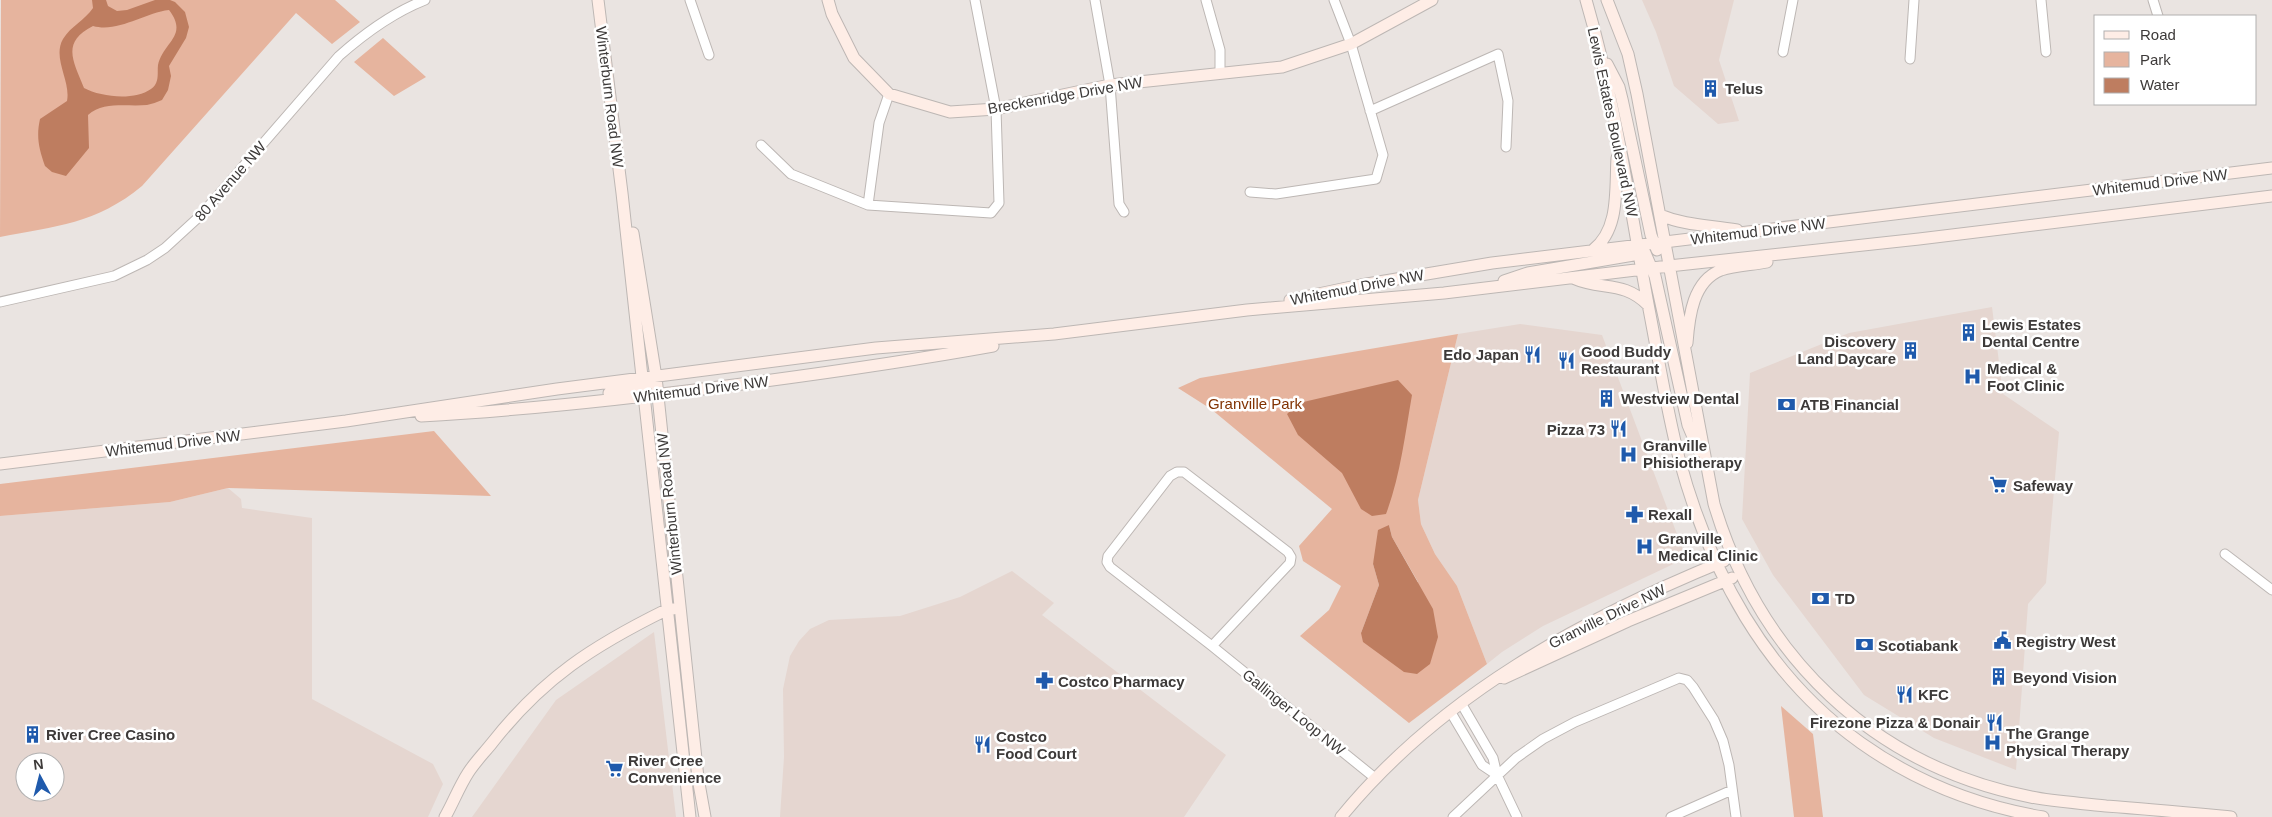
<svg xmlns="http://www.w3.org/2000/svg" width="2272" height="817" font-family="Arial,sans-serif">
  <rect width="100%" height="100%" fill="#eae4e1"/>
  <!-- built -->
  <path fill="#e5d6d0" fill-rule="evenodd" d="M1642,0H1734L1719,60L1739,121L1718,124L1674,86L1656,32Z
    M1992,307L2003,394L2059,432L2046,583L2028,604L2016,770L1934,738L1864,695L1773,575L1742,519L1750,373L1849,333Z
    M1520,324L1602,335L1686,558L1543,626L1502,652L1487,664L1457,586L1435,554L1421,524L1418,500L1458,334Z
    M228,488L241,499L242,508L312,518V699L433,764L443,784L428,817H0V516L170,502ZM25,762H55V792H25Z
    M1012,571L1054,603L1042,615L1226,755L1184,817H780L784,757L783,689L790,656L799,641L810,629L829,620L900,616L960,597Z
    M654,632L676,817H472L556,700Z"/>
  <!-- green -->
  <path fill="#e6b49e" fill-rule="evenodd" d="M1,0H335L360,22L332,44L296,13L142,186C96,224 56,226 0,237Z
    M383,38L426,77L394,96L354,62Z
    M1458,334L1418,500L1421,524L1435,554L1457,586L1487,664L1409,723L1300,636L1329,610L1341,586L1303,561L1299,546L1332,509L1211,409L1178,388L1200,378ZM1389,525L1392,537L1418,582L1361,633L1379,585L1373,564Z
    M434,431L491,496L228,488L170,502L0,516V484Z
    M1781,706L1813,734L1823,817H1794Z"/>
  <!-- water -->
  <path fill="#be7d60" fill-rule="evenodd" d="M92,0H106L108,6L117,11L127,10L155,0H170L175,2L185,12L189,27L186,38L169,66L171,76L168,90L162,100C157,102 152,104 147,105C127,107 104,101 88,115L89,148L66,176L52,172L45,166C39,149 36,137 40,119L67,101C71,81 52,58 63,39C71,26 85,20 93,8ZM169,10C189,36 163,42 158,65C157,73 160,83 151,89C134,101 101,97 84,88C73,61 61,42 93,26C118,33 144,13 169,10Z
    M1398,380L1412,395C1405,435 1400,477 1386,514L1372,516L1361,509L1342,473L1298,435L1287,414L1299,403Z
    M1389,525L1392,537L1433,609L1438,637L1430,664L1417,674L1404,672L1363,642L1361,633L1379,585L1373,564L1378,530Z"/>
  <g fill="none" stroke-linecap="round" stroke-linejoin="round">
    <defs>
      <path id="street" d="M690,0L709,55
        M1095,0L1110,85L1119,204L1124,212
        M1206,0L1220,50V73
        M2041,0L2046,52
        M2153,0L2158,16
        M1783,52L1793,0
        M1910,59L1914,0
        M1370,111L1498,54L1508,101L1506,147
        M761,145L791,174L868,205L991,213L999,203L996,109L975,0
        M1250,192L1276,194L1376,179L1383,155L1351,44L1334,0
        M868,205L879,123L889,94
        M0,302L114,276L147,260L165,248L201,215L339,56C365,33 392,13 425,0
        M2225,554L2272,590
        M1212,646L1290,563L1291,557L1288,552L1184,472H1177L1170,476L1108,556L1107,562L1110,567L1212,646L1375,778
        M1461,703L1493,758L1497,775L1517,817
        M1450,711L1482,765L1497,775
        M1453,817L1516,758L1543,739L1575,722L1679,678L1687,680L1693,687L1714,720L1723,741L1729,765L1736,817
        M1671,817L1732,790"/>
      <path id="secondary" d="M598,0L622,193L690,817
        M828,0L832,14L854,58L889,94L950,112L996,109L1110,85L1282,67L1351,44L1432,0
        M1586,0C1615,99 1629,202 1648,304C1658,355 1666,407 1679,458C1709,570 1765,675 1861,743C1916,782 1978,806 2043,817
        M1607,0L1628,54L1637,94L1714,504C1760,657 1873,766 2031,797C2055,802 2081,803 2106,806C2148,809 2189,813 2231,817
        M1607,64L1619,87L1622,99L1651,235L1657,250
        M1660,215C1686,226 1711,225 1737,230
        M633,233L656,377L698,778L705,817
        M1640,247L1645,253L1655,276L1688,425L1699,451
        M1593,250C1620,229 1615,189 1617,158
        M1573,278C1602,291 1623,280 1648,305
        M1504,281L1528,273L1645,253
        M1290,300L1361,285L1492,263L2272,168
        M1687,343C1689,316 1693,281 1721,270C1735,265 1752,265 1767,262
        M609,393L639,389L647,385
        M421,416C529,410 635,398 742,384C826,373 910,361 993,346
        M0,464L346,421L557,389L876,348L1054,334L1247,310L1444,293L1669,266L1919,239L2272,196
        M1504,678L1628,621L1732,578
        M445,817C453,803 459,787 468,773C475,762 484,753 492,743C543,678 593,646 666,610L673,609
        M1341,817C1441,695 1580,620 1724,561"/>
    </defs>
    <!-- street casing -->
    <use href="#street" stroke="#bdb7b4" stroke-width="11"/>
    <!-- secondary casing -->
    <use href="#secondary" stroke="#bdb7b4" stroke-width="13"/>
    <!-- street -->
    <use href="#street" stroke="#fff" stroke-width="9"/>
    <!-- secondary -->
    <use href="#secondary" stroke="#feede6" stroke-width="11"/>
  </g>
  <!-- icons -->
  <defs>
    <symbol id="building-bare" viewBox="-9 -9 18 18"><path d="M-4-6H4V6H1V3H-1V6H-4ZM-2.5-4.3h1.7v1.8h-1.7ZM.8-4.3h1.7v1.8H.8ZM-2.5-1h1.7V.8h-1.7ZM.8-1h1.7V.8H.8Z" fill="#1f5aac" stroke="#fff" stroke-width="2.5" paint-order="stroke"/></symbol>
    <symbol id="restaurant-bare" viewBox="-9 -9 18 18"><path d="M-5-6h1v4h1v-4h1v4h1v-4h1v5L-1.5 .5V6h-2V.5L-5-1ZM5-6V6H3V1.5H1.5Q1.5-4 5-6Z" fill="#1f5aac" stroke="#fff" stroke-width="2.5" paint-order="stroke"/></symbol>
    <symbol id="hospital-bare" viewBox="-9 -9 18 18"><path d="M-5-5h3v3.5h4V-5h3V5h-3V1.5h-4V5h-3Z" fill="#1f5aac" stroke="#fff" stroke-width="2.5" paint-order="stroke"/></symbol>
    <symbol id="bank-bare" viewBox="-9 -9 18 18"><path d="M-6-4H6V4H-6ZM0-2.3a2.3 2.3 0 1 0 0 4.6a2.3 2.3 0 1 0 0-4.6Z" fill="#1f5aac" stroke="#fff" stroke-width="2.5" paint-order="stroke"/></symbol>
    <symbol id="supermarket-bare" viewBox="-9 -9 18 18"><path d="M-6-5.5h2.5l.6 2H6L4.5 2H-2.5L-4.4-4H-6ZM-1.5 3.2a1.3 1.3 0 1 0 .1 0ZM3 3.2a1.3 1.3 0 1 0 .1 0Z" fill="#1f5aac" stroke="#fff" stroke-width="2.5" paint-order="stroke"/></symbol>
    <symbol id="pharmacy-bare" viewBox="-9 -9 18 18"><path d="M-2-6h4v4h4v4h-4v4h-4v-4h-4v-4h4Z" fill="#1f5aac" stroke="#fff" stroke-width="2.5" paint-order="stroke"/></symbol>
    <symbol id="civic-bare" viewBox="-9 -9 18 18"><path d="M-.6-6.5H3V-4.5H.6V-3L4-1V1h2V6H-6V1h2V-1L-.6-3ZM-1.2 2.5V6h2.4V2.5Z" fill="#1f5aac" stroke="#fff" stroke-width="2.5" paint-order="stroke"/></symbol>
  </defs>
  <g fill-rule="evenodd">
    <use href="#building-bare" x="1698" y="76" width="25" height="25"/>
    <use href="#building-bare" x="1956" y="320" width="25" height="25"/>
    <use href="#building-bare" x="1898" y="338" width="25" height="25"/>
    <use href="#restaurant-bare" x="1520" y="342" width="25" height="25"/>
    <use href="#restaurant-bare" x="1554" y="348" width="25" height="25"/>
    <use href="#hospital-bare" x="1960" y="364" width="25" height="25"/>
    <use href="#building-bare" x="1594" y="386" width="25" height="25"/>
    <use href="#bank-bare" x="1774" y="392" width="25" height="25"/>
    <use href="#restaurant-bare" x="1606" y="416" width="25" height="25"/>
    <use href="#hospital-bare" x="1616" y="442" width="25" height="25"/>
    <use href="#supermarket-bare" x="1986" y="472" width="25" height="25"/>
    <use href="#pharmacy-bare" x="1622" y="502" width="25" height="25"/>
    <use href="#hospital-bare" x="1632" y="534" width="25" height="25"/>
    <use href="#bank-bare" x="1808" y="586" width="25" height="25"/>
    <use href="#civic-bare" x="1990" y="628" width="25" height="25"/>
    <use href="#bank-bare" x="1852" y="632" width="25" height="25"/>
    <use href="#building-bare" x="1986" y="664" width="25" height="25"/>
    <use href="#pharmacy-bare" x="1032" y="668" width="25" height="25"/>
    <use href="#restaurant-bare" x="1892" y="682" width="25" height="25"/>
    <use href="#restaurant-bare" x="1982" y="710" width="25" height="25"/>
    <use href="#building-bare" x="20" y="722" width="25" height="25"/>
    <use href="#hospital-bare" x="1980" y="730" width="25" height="25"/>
    <use href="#restaurant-bare" x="970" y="732" width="25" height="25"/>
    <use href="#supermarket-bare" x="602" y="756" width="25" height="25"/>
  </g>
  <g text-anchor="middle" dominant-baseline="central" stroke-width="5" stroke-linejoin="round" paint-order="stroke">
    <!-- poi labels -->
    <g font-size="15" font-weight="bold" fill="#3d3a39" stroke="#fff" text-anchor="start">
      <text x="1725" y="88">Telus</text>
      <text x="1982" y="324">Lewis Estates<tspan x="1982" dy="17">Dental Centre</tspan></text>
      <text x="1896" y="341" text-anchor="end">Discovery<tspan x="1896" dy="17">Land Daycare</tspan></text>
      <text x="1581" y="351">Good Buddy<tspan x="1581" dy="17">Restaurant</tspan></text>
      <text x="1519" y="354" text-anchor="end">Edo Japan</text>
      <text x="1987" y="368">Medical &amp;<tspan x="1987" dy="17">Foot Clinic</tspan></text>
      <text x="1621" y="398">Westview Dental</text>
      <text x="1800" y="404">ATB Financial</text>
      <text x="1605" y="429" text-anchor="end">Pizza 73</text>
      <text x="1643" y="445">Granville<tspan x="1643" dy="17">Phisiotherapy</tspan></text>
      <text x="2013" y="485">Safeway</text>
      <text x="1648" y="514">Rexall</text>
      <text x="1658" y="538">Granville<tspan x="1658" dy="17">Medical Clinic</tspan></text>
      <text x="1835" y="598">TD</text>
      <text x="2016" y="641">Registry West</text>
      <text x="1878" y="645">Scotiabank</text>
      <text x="2013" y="677">Beyond Vision</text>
      <text x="1058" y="681">Costco Pharmacy</text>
      <text x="1918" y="694">KFC</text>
      <text x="1980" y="722" text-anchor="end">Firezone Pizza &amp; Donair</text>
      <text x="2006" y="733">The Grange<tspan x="2006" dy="17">Physical Therapy</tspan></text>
      <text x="46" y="734">River Cree Casino</text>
      <text x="996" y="736">Costco<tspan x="996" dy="17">Food Court</tspan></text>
      <text x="628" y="760">River Cree<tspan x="628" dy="17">Convenience</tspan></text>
    </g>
    <!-- street labels -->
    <g font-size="15" fill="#3d3a39" stroke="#fff">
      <text transform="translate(1065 95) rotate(-10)">Breckenridge Drive NW</text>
      <text transform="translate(610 97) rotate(83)">Winterburn Road NW</text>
      <text transform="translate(1613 122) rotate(78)">Lewis Estates Boulevard NW</text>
      <text transform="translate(230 181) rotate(-49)">80 Avenue NW</text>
      <text transform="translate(2160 182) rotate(-7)">Whitemud Drive NW</text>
      <text transform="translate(1758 231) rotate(-7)">Whitemud Drive NW</text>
      <text transform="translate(1357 287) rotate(-11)">Whitemud Drive NW</text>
      <text transform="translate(701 389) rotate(-7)">Whitemud Drive NW</text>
      <text transform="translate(173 443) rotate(-7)">Whitemud Drive NW</text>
      <text transform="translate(669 504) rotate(-96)">Winterburn Road NW</text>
      <text transform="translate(1607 616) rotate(-26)">Granville Drive NW</text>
      <text transform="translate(1294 712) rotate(39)">Gallinger Loop NW</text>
    </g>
    <!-- park labels -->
    <g font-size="15" fill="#813202" stroke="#fff">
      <text x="1255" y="403">Granville Park</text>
    </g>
  </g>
  <!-- legend -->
  <rect x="2094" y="15" width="162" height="90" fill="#ffffff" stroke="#b1b0b0"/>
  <rect x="2104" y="31" width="25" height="8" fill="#feede6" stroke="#b1b0b0"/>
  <text x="2140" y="40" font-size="15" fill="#3d3a39">Road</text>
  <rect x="2104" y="52" width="25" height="15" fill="#e6b49e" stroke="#b1b0b0"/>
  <text x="2140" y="65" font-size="15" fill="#3d3a39">Park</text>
  <rect x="2104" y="78" width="25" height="15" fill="#be7d60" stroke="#b1b0b0"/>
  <text x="2140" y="90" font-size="15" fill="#3d3a39">Water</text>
  <!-- north arrow -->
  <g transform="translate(40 777) rotate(353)"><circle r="24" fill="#ffffff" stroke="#b1b0b0"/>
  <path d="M0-4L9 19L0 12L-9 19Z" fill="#1f5aac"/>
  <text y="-8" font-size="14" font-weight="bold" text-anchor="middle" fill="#3d3a39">N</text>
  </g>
</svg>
